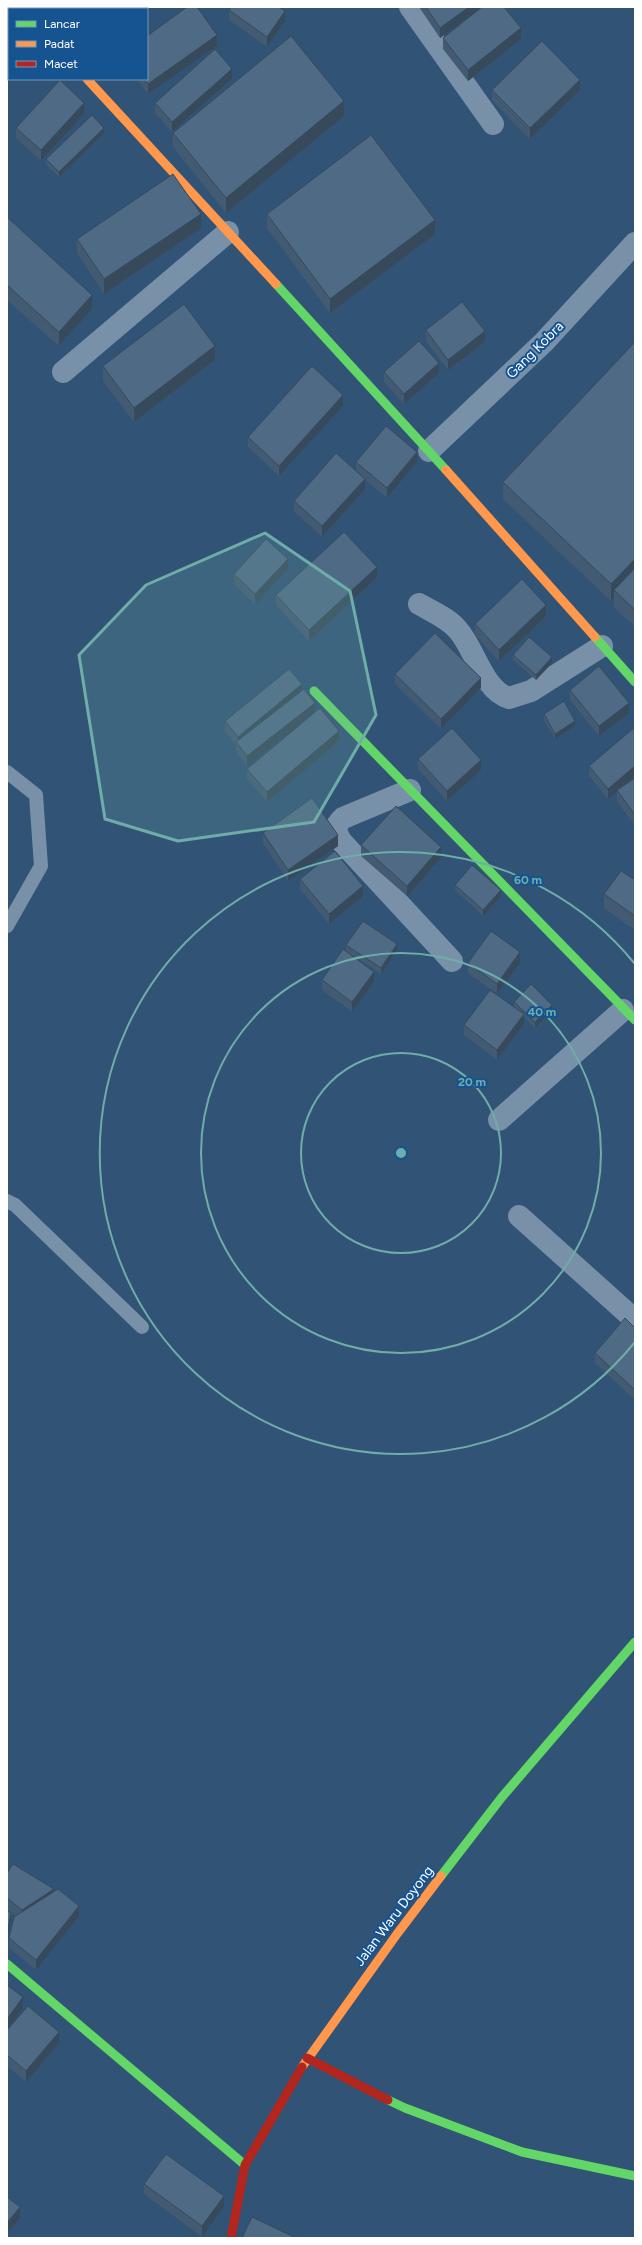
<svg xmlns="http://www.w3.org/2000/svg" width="642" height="2245" font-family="Figtree,sans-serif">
  <rect width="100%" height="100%" fill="#315375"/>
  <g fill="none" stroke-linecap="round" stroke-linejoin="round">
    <!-- lane -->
    <path stroke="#7991a8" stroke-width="14" d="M7,772L36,795L41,866L7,926
      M7,1201L15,1205L142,1327"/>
    <!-- street -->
    <path stroke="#7991a8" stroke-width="22" d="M15,7L17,9
      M410,7L493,124
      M63,9L65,7
      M7,65L9,63
      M63,372L228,232
      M429,451L544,342L635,243
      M419,604C433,612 448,618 458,630C475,649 483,690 509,698L531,691L602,646
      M410,790L343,818C334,826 335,830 341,841L452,961
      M499,1120L623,1010
      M519,1216L635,1320"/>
    <!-- fast -->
    <path stroke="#63d668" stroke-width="9" d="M276,284L446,470
      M595,637L635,682
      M314,691L635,1020
      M441,1876L502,1797L635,1642
      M7,1964L245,2165
      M388,2100L405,2108L522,2152L635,2176"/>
    <!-- slow -->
    <path stroke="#ff974d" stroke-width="9" d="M87,79L276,284
      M446,470L595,637
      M302,2067L397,1934L441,1876"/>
    <!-- jam -->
    <path stroke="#b3261e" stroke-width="9" d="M307,2058L388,2100
      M231,2238L245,2165L302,2067"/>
  </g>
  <!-- wall -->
  <path fill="#435b72" d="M419,7H504L521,39L468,81L443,49V38L473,14L440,38Z
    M229,10L285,21L267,47L229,20Z
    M217,46L148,94L137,79H147Z
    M232,79L172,132L155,113V103Z
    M492,90H580L530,139L492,100Z
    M84,114L41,161L16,138V128Z
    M344,116L226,213L173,147V133Z
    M104,133L59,177L46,165V159Z
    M267,214L435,234L330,313L267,228Z
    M7,217L92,309L59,346L7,300Z
    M201,228L104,294L77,253V239Z
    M426,330L485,342L448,370L426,341Z
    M635,342V627L614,607V598L611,601L503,499V482Z
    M215,360L134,422L103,381V366Z
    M384,372L439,373L404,404L384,382Z
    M343,406L279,476L248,447V437Z
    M356,462H417L387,498L365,480V489L322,537L294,511V501L356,471Z
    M288,569L255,604L234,584V574Z
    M377,577L309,641L276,605V595Z
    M546,616L499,661L475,635V624Z
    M513,655L552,663L536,680L513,660Z
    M395,674L481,688L441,729L395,684Z
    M570,690L629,713L599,736L570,700Z
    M302,691L315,712L339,741L267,802L247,779V769L299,725L247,766L236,752V745L225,732V721Z
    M544,714L575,726L555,739L544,720Z
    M635,727V776L625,785L635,778V826L617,801V791L608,799L589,776V766Z
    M418,759L481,770L447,801L418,769Z
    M263,833L338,846L288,881L263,843Z
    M361,845L441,858L407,896L361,856Z
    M300,879L363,896L329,924L300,889Z
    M635,880V930L604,908V894Z
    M455,885L501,896L483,916L455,890Z
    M346,945L397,950L381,974L346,951Z
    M468,963H520L497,994L468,973Z
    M322,980L374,982L352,1012L322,990Z
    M514,1002L552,1010L535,1028L524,1017V1024L497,1060L464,1035V1025L514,1007Z
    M635,1328V1398L634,1399L595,1363V1353Z
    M7,1873L54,1891L79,1916L36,1970L9,1948V1938L16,1916L7,1909Z
    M7,2030L59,2043L26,2082L7,2066Z
    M144,2184L224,2207L202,2237L144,2194Z"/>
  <!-- shaded-wall -->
  <path fill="#374a5c" d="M469,7H483L440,38V28Z
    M285,11V21L267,47V37Z
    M521,28V39L468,81V70Z
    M217,35V46L148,94V84Z
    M232,69V79L172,132V122Z
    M580,80V90L530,139V128Z
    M344,101V116L226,213V198Z
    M84,103V114L41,161V150Z
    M104,128V133L59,177V172Z
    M201,214V228L104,294V279Z
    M435,220V234L330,313V299Z
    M92,295V309L59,346V332Z
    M485,331V342L448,370V360Z
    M215,346V360L134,422V408Z
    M439,363V373L404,404V394Z
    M343,395V406L279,476V466Z
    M417,452V462L387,498V488Z
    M365,479V489L322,537V526Z
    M288,559V569L255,604V594Z
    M635,559V576L614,590V598L611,601V584Z
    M377,567V577L309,641V630Z
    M546,605V616L499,661V650Z
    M552,657V663L536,680V675Z
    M481,678V688L441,729V719Z
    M302,684V695L238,744V737Z
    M315,703V713L247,766V756Z
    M629,703V713L599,736V726Z
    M575,721V726L555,739V734Z
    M339,731V741L267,802V792Z
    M481,760V770L447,801V791Z
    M635,766V776L608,799V789Z
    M338,835V846L288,881V870Z
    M441,847V858L407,896V886Z
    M363,886V896L329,924V914Z
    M501,890V896L483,916V910Z
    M397,944V950L381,974V968Z
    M520,952V963L497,994V984Z
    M374,972V982L352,1012V1002Z
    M552,1005V1010L535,1028V1022Z
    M524,1014V1024L497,1060V1050Z
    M635,1387V1398L634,1399V1389Z
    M54,1889V1899L22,1920V1910Z
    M79,1906V1916L36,1970V1960Z
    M11,1913V1918L7,1939V1934Z
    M23,1997V2008L7,2030V2019Z
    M59,2032V2043L26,2082V2071Z
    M224,2196V2207L202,2237V2226Z
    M20,2207V2218L7,2233V2223Z"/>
  <!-- building -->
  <path fill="#4e6a84" stroke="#374a5c" d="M187,7H197L217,35L148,84L144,79H147V36Z
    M231,7H279L285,11L267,37L229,10Z
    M426,7H469L440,28Z
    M482,7H504L521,28L468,70L443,38Z
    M291,36L344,101L226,198L173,133Z
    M542,41L580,80L530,128L492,90Z
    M215,49L232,69L172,122L155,103Z
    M60,80L84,103L41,150L16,128Z
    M92,115L104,128L59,172L46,159Z
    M371,135L435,220L330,299L267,214Z
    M173,174L201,214L104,279L77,239Z
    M7,217L92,295L59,332L7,285Z
    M462,302L485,331L448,360L426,330Z
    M184,304L215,346L134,408L103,366Z
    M419,341L439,363L404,394L384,372Z
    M635,342V559L611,584L503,482Z
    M312,366L343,395L279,466L248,437Z
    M386,426L417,452L387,488L356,462Z
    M336,453L365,479L322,526L294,501Z
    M344,532L377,567L309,630L276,595Z
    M266,539L288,559L255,594L234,574Z
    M635,568V610L614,590Z
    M522,579L546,605L499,650L475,624Z
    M435,633L481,678L441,719L395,674Z
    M529,637L552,657L536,675L513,655Z
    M599,666L629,703L599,726L570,690Z
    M289,669L302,684L238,737L225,721Z
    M304,689L315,703L247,756L236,742Z
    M564,701L575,721L555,734L544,714Z
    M320,708L339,731L267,792L247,769Z
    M635,727V766L608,789L589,766Z
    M452,728L481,760L447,791L418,759Z
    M635,778V815L617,790Z
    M312,798L338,835L288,870L263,833Z
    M396,806L441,847L407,886L361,845Z
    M335,851L363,886L329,914L300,879Z
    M472,865L501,890L483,910L455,885Z
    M621,871L635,880V916L604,894Z
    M363,921L397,944L381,968L346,945Z
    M491,931L520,952L497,984L468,963Z
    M343,949L374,972L352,1002L322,980Z
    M531,984L552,1005L535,1022L514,1002Z
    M490,990L524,1014L497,1050L464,1025Z
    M625,1318L635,1328V1387L634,1389L595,1353Z
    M13,1864L54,1889L22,1910L7,1898V1873Z
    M58,1889L79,1906L36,1960L9,1938L14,1917Z
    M7,1910L11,1913L7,1934Z
    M7,1985L23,1997L7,2019Z
    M28,2006L59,2032L26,2071L7,2055V2030Z
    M166,2154L224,2196L202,2226L144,2184Z
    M7,2197L20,2207L7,2223Z
    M252,2217L296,2238H242Z"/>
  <!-- marked area -->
  <path fill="#6fada8" fill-opacity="0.2" stroke="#6fada8" stroke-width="3" stroke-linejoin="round" d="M265,533L350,591L376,715L314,822L178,841L105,819L79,655L146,585Z"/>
  <!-- distance rings -->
  <g fill="none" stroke="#6fada8" stroke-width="2">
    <circle cx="401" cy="1153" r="100"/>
    <circle cx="401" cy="1153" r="200"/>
    <path d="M635 1342A301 301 0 1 1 635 964"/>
  </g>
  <g text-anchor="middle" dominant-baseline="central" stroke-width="4" stroke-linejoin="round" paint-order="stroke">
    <!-- street labels -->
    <g font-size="14" fill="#fff" stroke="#155391">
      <text transform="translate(535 350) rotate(-45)">Gang Kobra</text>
      <text transform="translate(394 1916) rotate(-53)">Jalan Waru Doyong</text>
    </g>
  </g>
  <circle cx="401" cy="1153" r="6" fill="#6fada8" stroke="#155391" stroke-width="2"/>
  <g font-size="12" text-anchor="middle" font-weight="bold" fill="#6fada8" stroke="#155391" stroke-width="4" stroke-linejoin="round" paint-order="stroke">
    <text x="528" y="884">60 m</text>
    <text x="542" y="1016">40 m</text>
    <text x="472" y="1086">20 m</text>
  </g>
  <!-- border -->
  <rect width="642" height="2245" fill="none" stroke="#ffffff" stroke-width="16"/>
  <!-- legend -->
  <rect x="8" y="8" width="140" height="72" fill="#155391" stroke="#7398bd"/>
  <rect x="16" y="21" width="20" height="6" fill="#63d668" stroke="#7398bd"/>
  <text x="44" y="28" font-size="12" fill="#ffffff">Lancar</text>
  <rect x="16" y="41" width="20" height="6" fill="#ff974d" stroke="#7398bd"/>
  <text x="44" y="48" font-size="12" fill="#ffffff">Padat</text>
  <rect x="16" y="61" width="20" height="6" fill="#b3261e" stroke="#7398bd"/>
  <text x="44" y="68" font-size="12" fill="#ffffff">Macet</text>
</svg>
